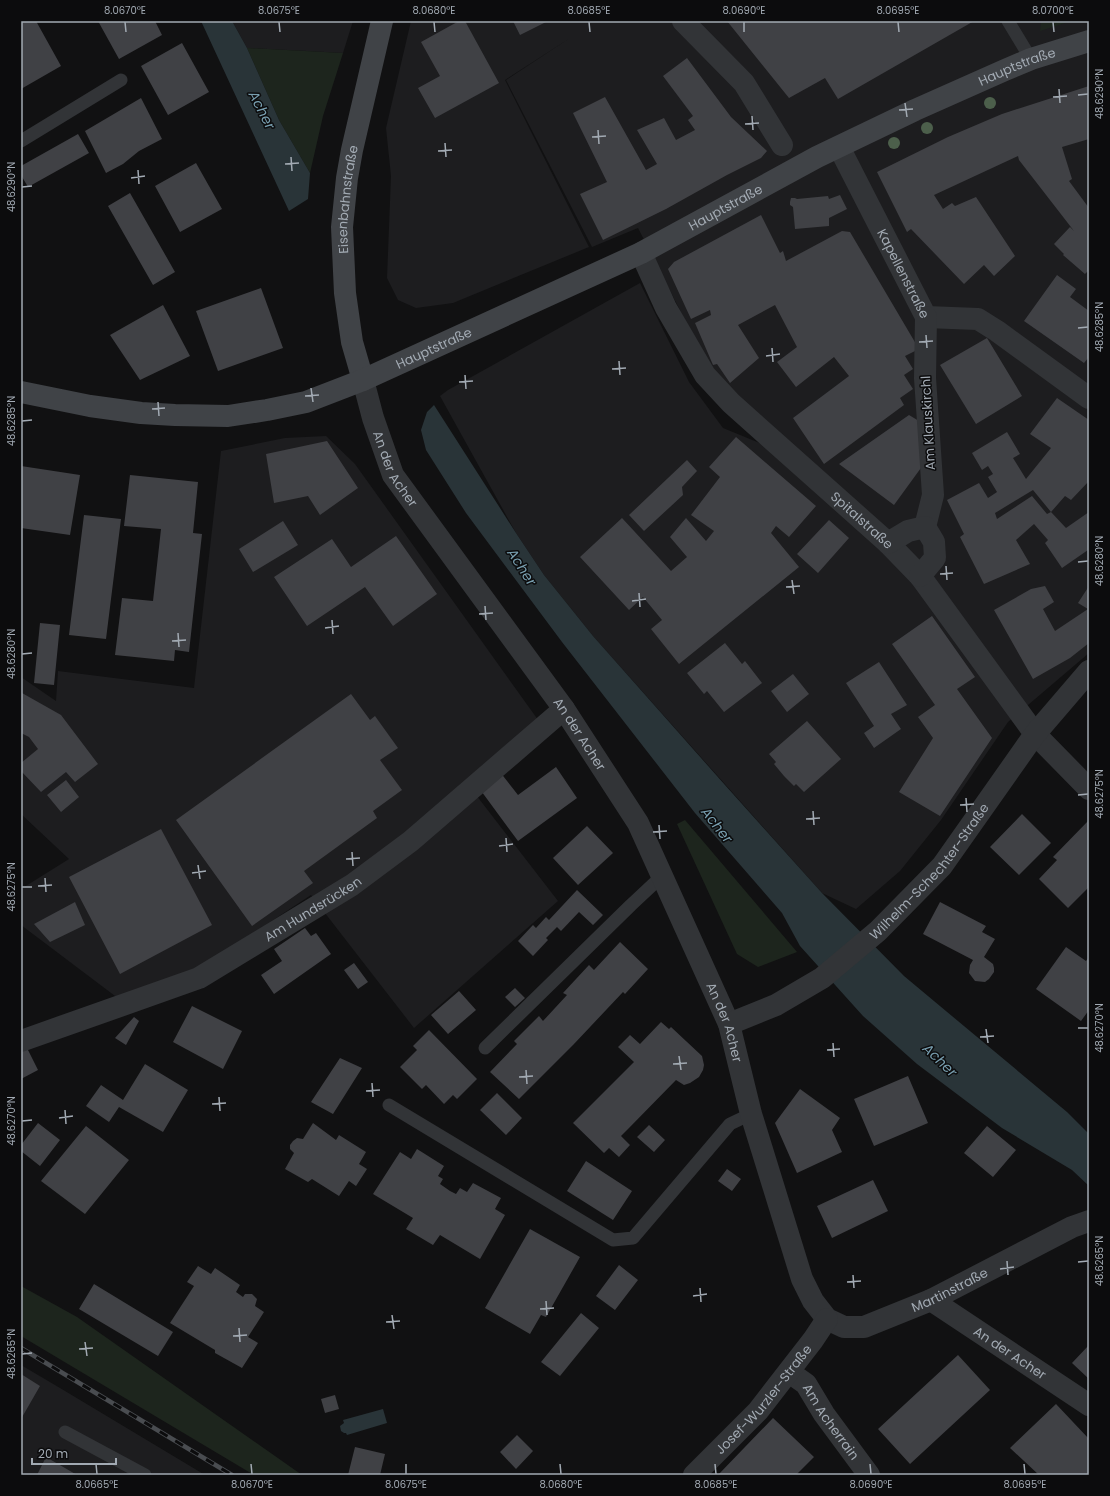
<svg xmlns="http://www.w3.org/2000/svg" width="1110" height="1496" font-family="Poppins,sans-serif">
  <rect width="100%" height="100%" fill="#111112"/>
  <!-- built -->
  <path fill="#1d1d1f" d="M232,21H353L343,53L247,48Z
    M411,21H1089V653L1008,722L941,820L900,871L856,909L822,893L593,636L544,575L516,533L440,396L448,390L640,283L689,382L723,428L762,444L734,416L638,228L592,247L506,80L570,38L505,80L589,247L453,303L416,308L398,300L387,278L391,176L386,128Z
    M326,436L355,464L546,731L473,791L558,901L414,1028L311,895L201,968L119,999L21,925V889L69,859L21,814V677L56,701L58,671L194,688L221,451L285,438Z
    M21,1365L60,1388L205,1475H21Z"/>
  <!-- green -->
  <path fill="#1d251d" d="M1041,21H1071L1040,31Z
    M247,48L343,53L323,116L310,173L279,120Z
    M685,820L797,952L758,967L737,954L677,824Z
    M21,1286L77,1317L302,1475H254L21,1336Z"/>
  <!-- water -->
  <path fill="#293438" d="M201,21H232L247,48L279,120L310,173L308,199L289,211Z
    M434,405L516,533L544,575L593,636L725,785L822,893L904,976L1067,1112L1089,1134V1186L1072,1170L1002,1128L917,1064L863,1016L800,946L782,913L695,813L562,642L466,513L426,450L421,430L427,412Z
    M383,1409L387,1423L347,1435L346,1433H344L341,1431L340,1426L344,1423L343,1420Z"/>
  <!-- building -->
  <path fill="#404145" d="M21,21H36L61,66L21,89Z
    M98,21H155L162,35L119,59Z
    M459,21H465L499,83L435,118L418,88L440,76L421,42Z
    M513,21H548L520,35Z
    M727,21H974L838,99L825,78L789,98Z
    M182,43L209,92L168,115L141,66Z
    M687,58L731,117L767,151L761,158L727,175L666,209L603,240L580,194L607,182L573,113L605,97L646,170L657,164L637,130L664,118L676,140L695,130L688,120L693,116L663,76Z
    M1089,86V139L1062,147L1072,179L1069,181L1089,208V270L1085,274L1063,255L1064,254L1054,244L1070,227L1074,231L1019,160L1018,156L934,195L943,209L952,203L955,206L976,197L1015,256L994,276L984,265L964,284L911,229L907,232L877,172L948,137L1002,114Z
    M141,98L162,139L139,151L123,164L106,173L85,131Z
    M78,134L89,153L28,187L21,175V166Z
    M196,163L222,209L180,232L155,186Z
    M130,193L175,272L153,285L108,206Z
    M840,195L847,209L829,218V226L795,229L793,207L790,205V202L791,198H795L797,199L828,196L829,199Z
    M761,215L780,253L783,251L786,261L842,231L850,232L919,349L905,356L913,369L904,375L913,389L900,398L904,405L824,464L793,418L849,376L834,357L796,387L777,362L797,347L775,305L738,325L759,358L730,383L717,364L713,365L695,323L711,315L710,310L691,319L668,269L674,262Z
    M1057,275L1076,289L1070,297L1089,311V357L1084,363L1024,321Z
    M261,288L283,348L218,371L196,311Z
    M163,305L190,356L140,380L110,335Z
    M987,338L1022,396L976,424L940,365Z
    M1057,398L1089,420V481L1071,500L1065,496L1051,512L1033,490L995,513L997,519L1032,496L1047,514L1051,512L1066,528L1089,512V551L1088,550L1062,568L1045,543L1048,540L1034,524L1016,540L1030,564L984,584L960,537L964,534L947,500L979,483L988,498L997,492L988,477L993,474L988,466L982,470L972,453L1007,432L1020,454L1013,458L1026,479L1051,448L1030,434Z
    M909,415L924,424L926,461L894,505L839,464Z
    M736,437L816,506L789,537L776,526L771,533L799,567L679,664L651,629L662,620L643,597L629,610L580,557L622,518L671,571L687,557L670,537L686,518L706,541L714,531L691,515L720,477L709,467Z
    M327,441L358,488L320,515L308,496L274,503L266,454Z
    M687,460L697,471L682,487L683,495L644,531L629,515Z
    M21,466L80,475L70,535L21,528Z
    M130,475L198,482L193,533L202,534L189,652L175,650L174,661L115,655L122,598L153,601L161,529L124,526Z
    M84,515L121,519L106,639L69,635Z
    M829,520L849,538L818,573L797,554Z
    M283,521L298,545L253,572L239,549Z
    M396,536L437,594L393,626L365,587L307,626L274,577L332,539L351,567Z
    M1045,586L1054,602L1043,609L1055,631L1088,609L1078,603L1089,586V643L1070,658L1033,679L994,610L1031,589Z
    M932,616L975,677L957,689L992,738L940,816L899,792L933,738L918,717L935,705L892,644Z
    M40,623L60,625L54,685L34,683Z
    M725,643L742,664L745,661L762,683L724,712L707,691L704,694L687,673Z
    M879,662L907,705L891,714L901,729L874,748L864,733L874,726L846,683Z
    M793,674L809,694L787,712L771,691Z
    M22,693L61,715L98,764L75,782L66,772L41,792L21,771V763L38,749L29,737L21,733V696Z
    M351,694L370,720L375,716L398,748L380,760L402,790L373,811L377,818L304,871L313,883L252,926L176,820Z
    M807,721L841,759L804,792L796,784L794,786L784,776L774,764L776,762L769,754Z
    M556,767L577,798L518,841L479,788L500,772L518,795Z
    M66,780L79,797L61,812L47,795Z
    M1022,814L1051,843L1019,875L990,847Z
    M1089,820V889L1088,888L1068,908L1039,879L1057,860L1053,857Z
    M587,826L613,853L578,885L553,858Z
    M161,829L212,925L120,974L69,877Z
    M577,890L603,915L593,925L579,912L561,931L557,927L546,938L548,940L533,956L518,941L533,925L536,928L546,917L549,920Z
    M75,902L85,925L50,942L34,924Z
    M940,902L986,926L982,932L995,939L984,957L993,964L994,968V972L989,979L985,982L975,981L969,973L970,965L973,960L923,934Z
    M305,928L311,936L316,933L331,954L274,994L261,975L282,961L274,949Z
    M620,942L648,969L625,994L623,992L574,1044L519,1099L490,1072L517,1044L514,1041L539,1016L543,1021L567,995L563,993L589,965L594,970Z
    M1066,947L1086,961L1089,957V1010L1081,1021L1036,989Z
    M354,963L368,982L358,989L344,970Z
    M515,988L525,998L515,1007L505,997Z
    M459,991L476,1010L448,1034L431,1015Z
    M192,1006L242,1031L223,1069L173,1042Z
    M134,1017L139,1021L126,1045L115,1038Z
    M661,1022L669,1029L671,1027L702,1056L704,1065L703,1070L699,1077L690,1083L684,1085L676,1080L629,1128L621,1136L630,1145L619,1157L609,1148L604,1153L573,1123L634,1062L618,1047L630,1035L640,1044Z
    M429,1030L477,1079L457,1099L453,1095L444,1104L426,1085L422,1089L400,1067L417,1050L413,1046Z
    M25,1044L38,1070L21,1079V1046Z
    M340,1058L362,1068L333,1114L311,1102Z
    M145,1064L188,1090L163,1132L119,1107L109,1122L86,1106L101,1085L123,1100Z
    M908,1076L928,1123L874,1146L854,1099Z
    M800,1089L840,1118L832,1130L842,1152L797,1173L775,1123Z
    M497,1093L522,1118L506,1135L480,1110Z
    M38,1123L60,1140L40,1166L21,1151V1145Z
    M313,1123L336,1140L339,1135L366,1152L359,1164L367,1169L356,1186L349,1181L339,1196L312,1179L308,1182L285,1169L294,1153L290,1149V1145L293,1141L297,1138L303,1139Z
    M649,1125L665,1140L654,1152L637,1137Z
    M86,1126L129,1160L85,1214L41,1181Z
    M987,1126L1016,1150L993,1177L964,1153Z
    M417,1149L444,1166L438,1176L443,1179L440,1184L450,1191L456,1194L460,1188L467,1192L473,1183L501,1198L495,1209L505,1215L480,1259L440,1235L433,1245L406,1229L413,1218L373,1194L400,1152L411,1159Z
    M586,1161L632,1191L613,1220L567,1191Z
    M727,1169L741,1179L732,1191L718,1181Z
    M873,1180L888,1211L832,1238L817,1206Z
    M530,1229L580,1257L546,1317L541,1315L530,1334L485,1308Z
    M619,1265L638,1280L615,1310L596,1296Z
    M198,1266L211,1274L215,1268L240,1285L236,1292L243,1297L245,1294H252L257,1299L255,1306L264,1312L248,1337L258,1343L242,1368L215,1353V1350L170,1323L194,1286L187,1282Z
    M94,1284L173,1332L158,1356L79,1309Z
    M581,1313L599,1328L560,1376L541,1362Z
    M1089,1345V1379L1072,1363Z
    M958,1355L990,1390L910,1464L878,1429Z
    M21,1374L40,1386L21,1419Z
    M335,1395L339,1409L325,1413L321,1399Z
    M1056,1404L1089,1439V1475H1039L1010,1448Z
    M773,1418L814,1457L796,1475H718Z
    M517,1435L533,1451L516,1469L500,1452Z
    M355,1447L385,1454L380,1475H348Z
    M46,1457L77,1475H37Z"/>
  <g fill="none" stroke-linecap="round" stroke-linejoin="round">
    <!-- lane -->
    <path stroke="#323437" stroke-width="13" d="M1008,21L1031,59
      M21,141L121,80
      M485,1048L631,905L662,876
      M389,1105L613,1240L633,1238L730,1124L751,1114
      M65,1432L145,1475"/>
    <!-- street -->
    <g stroke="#323437" stroke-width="22">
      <path d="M683,21L744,83L782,145"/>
      <path id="s1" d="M839,147L926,317L978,319L997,331L1089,398"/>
      <path id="s2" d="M641,253L666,308L705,375L731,403L888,543L920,576L1035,734L1089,789"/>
      <path id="s3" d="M363,380L373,418L393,475L564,709L638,823L729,1024L751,1114L802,1279L813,1301L827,1319L844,1327H864L931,1300L1072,1227L1089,1221"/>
      <path d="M925,527L933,495L925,378L926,317"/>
      <path d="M888,543L908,531L925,527L934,542L935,558L920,576"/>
      <path id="s4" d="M729,1024L776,1005L822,978L878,931L942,866L1035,734L1089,671"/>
      <path id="s5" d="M21,1041L199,978L352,885L411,841L564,709"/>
      <path id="s6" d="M931,1300L1089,1405"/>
      <path id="s7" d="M789,1372L806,1384L824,1414L869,1475"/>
      <path id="s8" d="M694,1475L758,1411L813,1340L827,1319"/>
    </g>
    <!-- secondary -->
    <g stroke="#404347" stroke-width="22">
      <path id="s9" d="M363,380L352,342L345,293L342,227L347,178L352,150L382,21"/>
      <path id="s10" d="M21,392L90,406L141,413L175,415L228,416L267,410L306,402L363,380L641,253L817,157L915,110L1005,70L1031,59L1089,41"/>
    </g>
    <defs>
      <path id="rail" d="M21,1348L232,1475"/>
    </defs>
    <!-- rail casing -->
    <use href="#rail" stroke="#494c50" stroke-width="4.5"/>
    <!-- rail -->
    <use href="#rail" stroke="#0c0c0d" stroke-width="3" stroke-dasharray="9" stroke-linecap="butt"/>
  </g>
  <!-- trees -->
  <g fill="#4c5f4b">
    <circle cx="990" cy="103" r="6"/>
    <circle cx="927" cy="128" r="6"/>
    <circle cx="894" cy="143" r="6"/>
  </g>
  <!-- ticks -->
  <path fill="none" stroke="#a2aab3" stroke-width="1.5" d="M125,22L126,32M279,22L280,32M434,22L435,32M589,22L590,32M744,22V32M898,22L899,32M1053,22L1054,32M1059,89L1060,103M1078,95L1088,94M1053,97L1067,96M905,103L907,117M899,110L913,109M752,116L753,130M745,124L759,123M598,130L599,144M592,137L606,136M445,143L446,157M438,151L452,150M291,157L292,171M285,164L299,163M138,170L139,184M131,178L145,176M22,187L32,186M1078,328L1088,327M926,335L927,348M919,342L933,341M772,348L773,362M766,356L780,354M619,361L620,375M612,369L626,368M465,375L466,389M459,382L473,381M311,388L313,402M305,396L319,395M158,402L159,416M152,409L165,408M22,421L32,420M1078,562L1088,561M946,566L947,580M940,574L953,573M792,580L794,594M786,587L800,586M639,593L640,607M632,601L646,599M485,606L486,620M479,614L493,613M332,620L333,634M325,628L339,626M178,633L179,647M172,641L186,640M22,654L32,653M1078,795L1088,794M966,798L967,812M960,805L974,804M813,811L814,825M806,819L820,818M659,825L660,839M653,832L667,831M506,838L507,852M499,846L513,844M352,852L353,866M346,859L360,858M198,865L200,879M192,873L206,871M45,878L46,892M38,886L52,885M22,887H32M1078,1028H1088M986,1029L988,1043M980,1037L994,1036M833,1043L834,1057M827,1050L840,1049M679,1056L681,1070M673,1064L687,1063M526,1070L527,1084M519,1077L533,1076M372,1083L373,1097M366,1091L380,1090M219,1097L220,1111M212,1104L226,1103M65,1110L66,1124M59,1118L73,1116M22,1121L32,1120M1007,1261L1008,1275M1078,1262L1088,1261M1000,1269L1014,1267M853,1275L854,1288M847,1282L861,1281M700,1288L701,1302M693,1296L707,1294M546,1301L547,1315M540,1309L554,1308M392,1315L394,1329M386,1322L400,1321M239,1328L240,1342M233,1336L247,1335M85,1342L87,1356M79,1349L93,1348M22,1354L32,1353M96,1464L97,1474M251,1464L252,1474M406,1464V1474M560,1464L561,1474M715,1464L716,1474M870,1464L871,1474M1024,1464L1025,1474"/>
  <g text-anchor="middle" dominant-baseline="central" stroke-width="3" stroke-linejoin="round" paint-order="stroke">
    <!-- street labels -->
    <g font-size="13" fill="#a2aab3" stroke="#0c0c0d">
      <text stroke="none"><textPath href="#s10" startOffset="1075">Hauptstraße</textPath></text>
      <text stroke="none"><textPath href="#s9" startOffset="183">Eisenbahnstraße</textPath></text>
      <text stroke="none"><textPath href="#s10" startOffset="751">Hauptstraße</textPath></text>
      <text stroke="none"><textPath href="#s1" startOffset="142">Kapellenstraße</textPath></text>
      <text stroke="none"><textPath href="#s10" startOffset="427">Hauptstraße</textPath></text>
      <text transform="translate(928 423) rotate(-93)">Am Klauskirchl</text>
      <text stroke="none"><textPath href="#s3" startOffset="95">An der Acher</textPath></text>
      <text stroke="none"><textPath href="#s2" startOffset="352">Spitalstraße</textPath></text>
      <text stroke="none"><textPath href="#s3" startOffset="419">An der Acher</textPath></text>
      <text stroke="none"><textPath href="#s4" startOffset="256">Wilhelm-Schechter-Straße</textPath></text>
      <text stroke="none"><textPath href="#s5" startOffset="322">Am Hundsrücken</textPath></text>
      <text stroke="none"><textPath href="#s3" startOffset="743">An der Acher</textPath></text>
      <text stroke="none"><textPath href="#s3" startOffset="1191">Martinstraße</textPath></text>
      <text stroke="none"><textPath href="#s6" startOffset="95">An der Acher</textPath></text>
      <text stroke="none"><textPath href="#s8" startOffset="103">Josef-Wurzler-Straße</textPath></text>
      <text stroke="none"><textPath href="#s7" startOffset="66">Am Acherrain</textPath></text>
    </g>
    <!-- water labels -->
    <g font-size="14" font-style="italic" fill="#789eaf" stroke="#0c0c0d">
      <text transform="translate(262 110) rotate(63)">Acher</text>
      <text transform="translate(522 567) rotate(57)">Acher</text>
      <text transform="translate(717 825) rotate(52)">Acher</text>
      <text transform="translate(940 1060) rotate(44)">Acher</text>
    </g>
  </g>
  <!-- border -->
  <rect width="1110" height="1496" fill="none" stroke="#0c0c0d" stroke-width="44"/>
  <!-- scale -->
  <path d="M32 1458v6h84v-6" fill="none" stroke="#a2aab3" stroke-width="2"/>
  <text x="38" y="1458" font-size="12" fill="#a2aab3" stroke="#0c0c0d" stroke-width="3" paint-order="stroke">20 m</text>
  <rect x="22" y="22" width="1066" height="1452" fill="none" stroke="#a2aab3" stroke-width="1.5"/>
  <g font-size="10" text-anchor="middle" fill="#a2aab3">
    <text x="125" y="14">8.0670°E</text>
    <text x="279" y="14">8.0675°E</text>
    <text x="434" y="14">8.0680°E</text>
    <text x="589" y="14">8.0685°E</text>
    <text x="744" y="14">8.0690°E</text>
    <text x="898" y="14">8.0695°E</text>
    <text x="1053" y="14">8.0700°E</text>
    <text transform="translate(1099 94) rotate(-90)" y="4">48.6290°N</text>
    <text transform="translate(11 187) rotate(-90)" y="4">48.6290°N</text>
    <text transform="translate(1099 327) rotate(-90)" y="4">48.6285°N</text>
    <text transform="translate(11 421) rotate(-90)" y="4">48.6285°N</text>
    <text transform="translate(1099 561) rotate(-90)" y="4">48.6280°N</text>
    <text transform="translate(11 654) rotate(-90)" y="4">48.6280°N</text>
    <text transform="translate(1099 794) rotate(-90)" y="4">48.6275°N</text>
    <text transform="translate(11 887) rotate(-90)" y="4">48.6275°N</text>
    <text transform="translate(1099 1028) rotate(-90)" y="4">48.6270°N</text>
    <text transform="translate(11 1121) rotate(-90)" y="4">48.6270°N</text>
    <text transform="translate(1099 1261) rotate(-90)" y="4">48.6265°N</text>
    <text transform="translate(11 1354) rotate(-90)" y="4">48.6265°N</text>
    <text x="97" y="1488">8.0665°E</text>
    <text x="252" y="1488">8.0670°E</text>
    <text x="406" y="1488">8.0675°E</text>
    <text x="561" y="1488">8.0680°E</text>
    <text x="716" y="1488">8.0685°E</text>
    <text x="871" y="1488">8.0690°E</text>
    <text x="1025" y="1488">8.0695°E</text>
  </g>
</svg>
